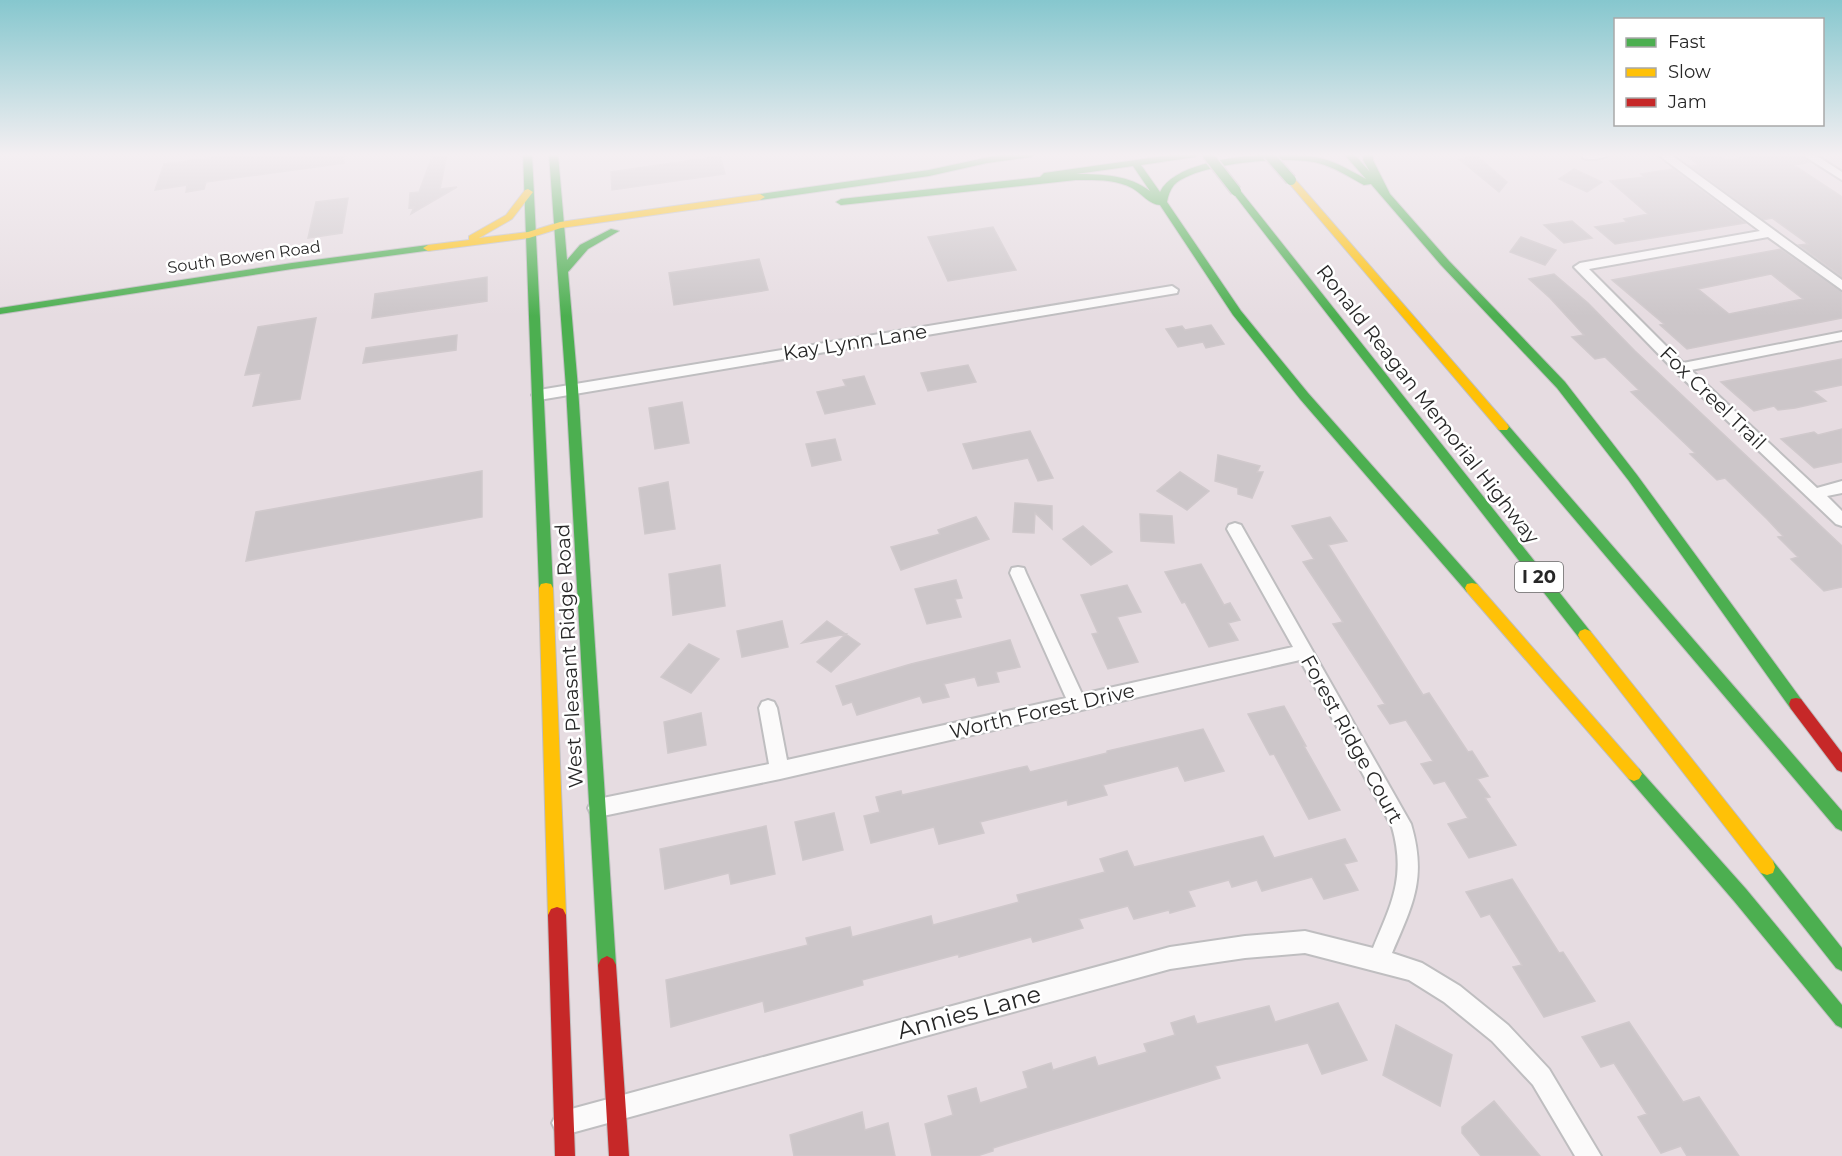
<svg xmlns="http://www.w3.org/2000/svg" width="1842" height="1156" font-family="Montserrat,sans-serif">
  <rect width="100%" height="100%" fill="#e6dce1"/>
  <!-- building -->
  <path fill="#ccc6c9" stroke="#d0c9cc" stroke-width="1.5" fill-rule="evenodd" d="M241,154H344V163L206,182L204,189L186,192L187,185L155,190L164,164Z
    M433,154H447L440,189L457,187L411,214L414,207L409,208L410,193L419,192Z
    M1684,154H1717L1726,160L1765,154H1799L1810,162L1794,165L1842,197V277L1799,245L1808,244L1772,218L1763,220L1690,166L1699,165Z
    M720,156L725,174L612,190L611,172Z
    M1477,156L1507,182L1499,192L1459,159Z
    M1574,169L1602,182L1587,192L1559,179Z
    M1673,169L1745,223L1615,244L1595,227L1627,222L1624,219L1648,214L1610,181L1645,177L1641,174Z
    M348,198L342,233L308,238L316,202Z
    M1572,221L1592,238L1564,243L1544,225Z
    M993,227L1016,270L948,281L928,237Z
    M1521,237L1556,250L1545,265L1510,252Z
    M1781,249L1842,292V318L1687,349L1660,325L1664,324L1612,280ZM1771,274L1803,299L1729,314L1698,289Z
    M759,259L768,290L674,305L669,273Z
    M1554,274L1588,303L1635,351L1842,546V587L1824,591L1791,559L1798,557L1778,537L1783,536L1767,519L1725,478L1717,480L1690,454L1695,453L1631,392L1639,390L1605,357L1595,359L1572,337L1584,335L1550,298L1529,279Z
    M487,277V301L372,318L375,294Z
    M316,318L300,399L253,406L261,373L245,375L258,327Z
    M1211,325L1224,344L1206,348L1203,342L1178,347L1166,329L1182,326L1185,330Z
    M457,335L456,350L363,363L366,348Z
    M1842,359V385L1813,391L1826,401L1795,408L1778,410L1774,406L1754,411L1721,382Z
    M968,365L976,382L928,391L921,373Z
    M864,376L875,404L825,414L817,392L846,386L843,380Z
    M682,402L689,443L655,449L649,408Z
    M1842,429V462L1814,468L1781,439L1814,432L1818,435Z
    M1030,431L1053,478L1038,481L1028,458L973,469L963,444Z
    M835,439L841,460L812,466L806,444Z
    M1218,455L1260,466L1257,472H1263L1252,498L1238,494V488L1215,481Z
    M482,471V517L246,561L256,512Z
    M1180,472L1209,491L1187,510L1157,491Z
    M668,482L675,529L645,534L639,488Z
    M1015,503L1052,506V529L1035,513L1034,533L1013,532Z
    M1140,514L1172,516L1174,543L1141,541Z
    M976,517L989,539L901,570L891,547L940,534L938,530Z
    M1330,517L1347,541L1328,545L1423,695L1429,693L1468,752L1472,751L1488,776L1477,779L1490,797L1485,798L1516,845L1469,858L1448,824L1468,818L1445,781L1434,784L1421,764L1433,761L1406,720L1390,724L1378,706L1385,704L1333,624L1343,622L1303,562L1314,559L1292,526Z
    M1083,526L1112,552L1091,565L1063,539Z
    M1201,564L1224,605L1230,603L1240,620L1228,623L1238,640L1209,647L1185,602L1182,603L1165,572Z
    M720,565L725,606L673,615L669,574Z
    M956,580L962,598L955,599L961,617L927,624L915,589Z
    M1127,585L1141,612L1117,617L1138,662L1108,669L1092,634L1098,633L1081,595Z
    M782,621L788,647L742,657L737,631Z
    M827,621L860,644L831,672L817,662L846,634L802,643Z
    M1010,640L1020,667L996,672L999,682L978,686L975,677L944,684L949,697L923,703L920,696L857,715L852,702L843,705L836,686L911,664Z
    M689,644L719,659L691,693L661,677Z
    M1284,706L1306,746H1304L1340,810L1309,819L1274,754L1270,755L1248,714Z
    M701,713L706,745L668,753L664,722Z
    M1203,729L1224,771L1185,781L1178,766L1103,785L1107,795L1068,805L1067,800L980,822L984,833L939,844L934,827L871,843L864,816L880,812L876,797L901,791L902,795L1027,766L1030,772L1107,753V751Z
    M834,813L843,850L803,860L795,822Z
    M766,826L775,874L731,884L729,873L665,889L660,849Z
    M1263,836L1274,858L1345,839L1357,861L1344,864L1358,890L1324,899L1312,877L1262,891L1257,880L1232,887L1229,880L1188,891L1195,906L1170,913L1169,910L1134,919L1128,906L1079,919L1083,928L1033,942L1031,937L959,957V954L862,980L863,985L765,1012L763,1001L671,1027L666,980L808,945L806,938L850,927L852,937L931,916L933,925L1019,902L1017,895L1105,872L1100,859L1127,851L1134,867Z
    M1512,879L1559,953L1563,952L1595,1001L1544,1017L1513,967L1522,965L1490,914L1481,917L1466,892Z
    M1338,1003L1367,1060L1322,1074L1308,1043L1215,1066L1220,1078L993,1148V1151L977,1156H932L925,1124L953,1115L948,1096L976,1088L980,1103L1028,1088L1023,1072L1051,1063L1053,1070L1095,1057L1098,1066L1147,1052L1144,1044L1175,1035L1171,1023L1194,1016L1197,1024L1269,1006L1275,1022Z
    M1629,1022L1683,1102L1699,1097L1739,1156H1687L1681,1146L1661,1153L1638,1117L1647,1114L1614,1063L1601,1067L1582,1037Z
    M1396,1025L1452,1055L1440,1106L1383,1075Z
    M1494,1101L1540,1156H1481L1462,1133V1127Z
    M862,1112L865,1130L888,1123L895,1156H794L790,1135Z"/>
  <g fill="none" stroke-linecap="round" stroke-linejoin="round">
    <defs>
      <path id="street" d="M1583,154H1610C1604,159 1590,160 1583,158Z
        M1657,154H1670L1842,280V290L1768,237L1589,269L1683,363L1842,332V340L1691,370L1817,488L1842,481V493L1827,496L1842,511V526L1836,524L1675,371L1574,267L1580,263L1760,231Z
        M1801,154H1814L1842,172V180Z
        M1172,286L1178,290L1177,293L539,400L532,395L539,390Z
        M1235,523L1241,525L1411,824C1427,878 1413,904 1392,953L1422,963L1460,986L1508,1025L1549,1069L1601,1156H1575L1533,1085L1492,1041L1444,1002L1409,980L1305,953L1245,958L1170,969L564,1135L556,1131L552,1123L556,1115L564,1111L1170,947L1245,936L1305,931L1373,948C1392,903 1406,876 1392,827L1300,660L780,779L598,817L591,814L588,808L591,802L598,799L769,764L759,708L762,702L768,700L774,702L777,708L787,760L1066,698L1010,573L1012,568L1018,567L1024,568L1026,573L1082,694L1293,647L1227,529L1229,525Z"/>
      <path id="fast" d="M523,154H532L553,588L551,592H541L539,588Z
        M549,154H558L567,260L580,245L611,229L619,231L588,249L568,272L578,388L616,965L613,971L607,974L601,971L598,965L566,388Z
        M1003,154H1036L1031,157L987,163L929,176L760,200L755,197L760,194L929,170Z
        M1178,154H1200L1195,157L1141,165L1160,192C1177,156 1280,150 1315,157C1334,160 1349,170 1366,179L1344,154H1354L1370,172L1363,160L1364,154H1373V160L1390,194L1449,261L1565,382L1637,475L1801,699L1803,704L1801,709L1796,710L1791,709L1629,481L1557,388L1441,265L1371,184L1364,185C1349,177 1334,167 1318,163C1288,155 1196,163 1174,185C1170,190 1168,196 1167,202L1241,311L1308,393L1477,584L1479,588L1477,592H1467L1300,399L1233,315L1160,205C1150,205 1141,193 1132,188C1115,179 1095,180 1076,180L841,205L836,202L841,199L1040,177L1044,173ZM1133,166L1150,191C1129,175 1102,174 1076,174Z
        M1233,189H1239L1590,631L1592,635L1590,639L1585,641L1580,639L1233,193Z
        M428,245L432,246V250L292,269L0,314V308L292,263Z
        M1503,423L1507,424L1842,811V831L1836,828L1499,430L1497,427L1499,424Z
        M1634,767L1639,769L1746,889L1842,1005V1028L1836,1025L1734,901L1629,779L1626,774L1629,769Z
        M1767,859L1773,861L1842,948V971L1836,968L1761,873L1759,867L1761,861Z"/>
      <path id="slow" d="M1288,178H1294L1507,424L1509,427L1507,430H1499L1288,182Z
        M528,189L533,192L512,219L479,238L528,232L560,222L760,194L765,197L760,200L561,228L529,238L428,251L423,248L428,245L469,240V236L506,215L525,190Z
        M546,583L551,584L553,588L566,915L563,921L557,923L551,921L548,915L539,588L541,584Z
        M1472,583L1477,584L1639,769L1642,774L1639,779L1634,781L1629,779L1467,592L1465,588L1467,584Z
        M1585,629L1590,631L1773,861L1775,867L1773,873L1767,875L1761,873L1580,639L1578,635L1580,631Z"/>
      <path id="jam" d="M1796,698L1801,699L1842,753V772L1837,770L1791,709L1789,704L1791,699Z
        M557,907L563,909L566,915L575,1156H555L548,915L551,909Z
        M607,956L613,959L616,965L629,1156H609L598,965L601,959Z"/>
    </defs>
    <!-- street casing -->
    <use href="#street" stroke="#bfbec0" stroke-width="4"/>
    <!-- fast casing -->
    <use href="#fast" stroke="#bfbec0" stroke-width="2"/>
    <!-- slow casing -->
    <use href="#slow" stroke="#bfbec0" stroke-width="2"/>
    <!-- jam casing -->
    <use href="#jam" stroke="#bfbec0" stroke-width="2"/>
    <!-- street -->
    <use href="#street" fill="#fbfafa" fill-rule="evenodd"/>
    <!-- fast -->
    <use href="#fast" fill="#4caf50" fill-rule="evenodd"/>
    <!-- slow -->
    <use href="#slow" fill="#ffc107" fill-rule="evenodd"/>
    <!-- jam -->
    <use href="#jam" fill="#c62828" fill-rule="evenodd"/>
    <defs>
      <path id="fast-bridge" d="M1207,154L1236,191
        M1268,154L1291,180"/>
    </defs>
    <!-- fast-bridge casing -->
    <use href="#fast-bridge" stroke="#bfbbbd" stroke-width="13" stroke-linecap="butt"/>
    <!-- fast-bridge -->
    <use href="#fast-bridge" stroke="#4caf50" stroke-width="10"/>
  </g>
  <!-- sky -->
  <linearGradient id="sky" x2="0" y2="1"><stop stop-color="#86c7ce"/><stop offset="0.49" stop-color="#f4eff2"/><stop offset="1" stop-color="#f4eff2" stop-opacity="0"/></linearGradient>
  <rect width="1842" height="316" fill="url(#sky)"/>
  <g text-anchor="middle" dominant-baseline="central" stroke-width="5" stroke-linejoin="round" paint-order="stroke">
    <!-- far-street labels -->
    <g font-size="16" fill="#272727" stroke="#fff">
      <text transform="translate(244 257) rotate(-8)">South Bowen Road</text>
    </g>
    <!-- shield labels -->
    <rect fill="#fff" stroke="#686868" stroke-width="1.5" x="1515" y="562" width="48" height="30" rx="4.5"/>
    <g font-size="18" font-weight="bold" fill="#272727">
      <text x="1539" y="577">I 20</text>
    </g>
    <!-- street labels -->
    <g font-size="20" fill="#272727" stroke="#fff">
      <text transform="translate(855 342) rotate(-9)">Kay Lynn Lane</text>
      <text transform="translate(1713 398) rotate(44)">Fox Creel Trail</text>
      <text transform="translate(1428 404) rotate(52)">Ronald Reagan Memorial Highway</text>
      <text transform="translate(569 656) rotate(-93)">West Pleasant Ridge Road</text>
      <text transform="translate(1042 711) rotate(-13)">Worth Forest Drive</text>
      <text transform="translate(1352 739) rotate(61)">Forest Ridge Court</text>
    </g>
    <!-- near-street labels -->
    <g font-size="24" fill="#272727" stroke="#fff">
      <text transform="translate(969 1012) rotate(-15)">Annies Lane</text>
    </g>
  </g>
  <!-- legend -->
  <rect x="1614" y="18" width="210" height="108" fill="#ffffff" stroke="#a9a9a9" stroke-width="1.5"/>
  <rect x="1626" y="38" width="30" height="9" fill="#4caf50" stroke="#a9a9a9" stroke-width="1.5"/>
  <text x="1668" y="48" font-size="18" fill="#272727">Fast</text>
  <rect x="1626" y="68" width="30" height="9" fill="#ffc107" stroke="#a9a9a9" stroke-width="1.5"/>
  <text x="1668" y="78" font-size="18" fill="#272727">Slow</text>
  <rect x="1626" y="98" width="30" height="9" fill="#c62828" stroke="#a9a9a9" stroke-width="1.5"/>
  <text x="1668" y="108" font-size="18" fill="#272727">Jam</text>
</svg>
